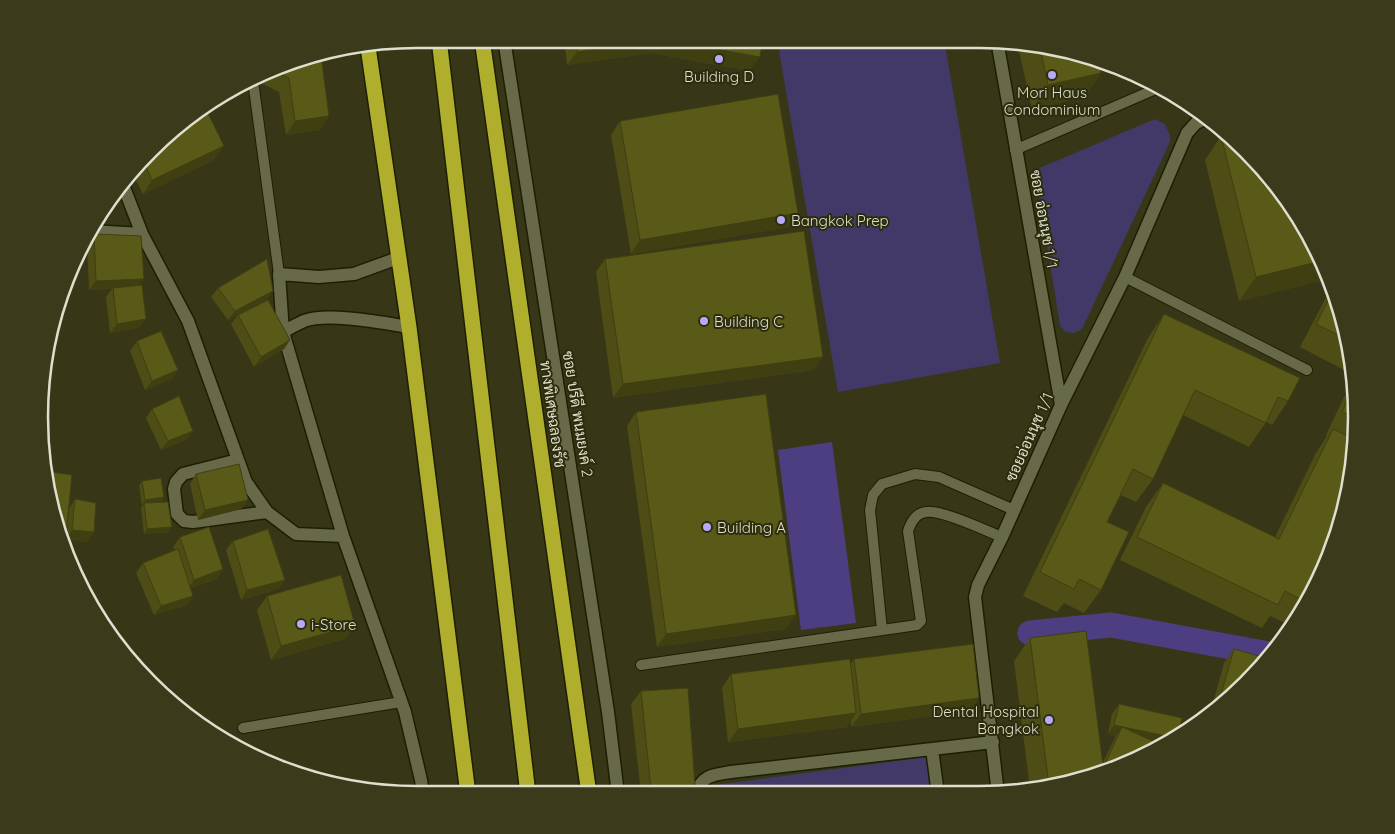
<svg xmlns="http://www.w3.org/2000/svg" width="1395" height="834" font-family="Quicksand,Sarabun,sans-serif">
  <rect width="100%" height="100%" fill="#373718"/>
  <!-- green -->
  <path fill="#423968" d="M777,39H944L1000,363L838,392Z
    M1155,119L1165,124L1170,136V142L1082,329L1074,333L1065,332L1060,325L1035,170Z
    M926,757L933,794H706L715,785Z"/>
  <!-- water -->
  <path fill="#4c3e80" d="M832,442L856,623L801,630L778,450Z"/>
  <g fill="none" stroke-linecap="round" stroke-linejoin="round">
    <!-- canal -->
    <path stroke="#4c3e80" stroke-width="25" d="M1030,633L1111,625L1269,654"/>
    <defs>
      <path id="lane" d="M253,81L279,274
        M1015,150L1158,88
        M1125,277L1307,370
        M882,630L870,510L873,495L882,484L915,474L939,477L1014,510
        M641,665L917,625L921,621L908,531C911,522 916,513 926,512C943,510 984,530 1002,537
        M243,728L401,702"/>
      <path id="street" d="M504,39L608,712L618,794
        M997,40L1061,405
        M123,185L142,234L188,321L246,482L267,512L296,534L343,536
        M91,231L142,234
        M398,258L354,274L319,277L279,274L283,332L343,536L405,712L421,780L423,794
        M283,332C290,328 297,324 304,321C327,312 384,323 409,327
        M238,460L183,474L176,482L174,489L177,514L184,521L193,522L267,512
        M932,749L938,794
        M695,794C703,775 712,775 731,772L993,742
        M998,794L975,597L978,585L1002,537L1061,405L1125,277L1187,133L1196,123L1207,118"/>
      <path id="highway" d="M439,39L528,794
        M482,39L589,794
        M368,47L409,327L468,794"/>
    </defs>
    <!-- lane casing -->
    <use href="#lane" stroke="#1e1e01" stroke-width="12"/>
    <!-- street casing -->
    <use href="#street" stroke="#1e1e01" stroke-width="15"/>
    <!-- highway casing -->
    <use href="#highway" stroke="#1e1e01" stroke-width="18"/>
    <!-- lane -->
    <use href="#lane" stroke="#686948" stroke-width="10"/>
    <!-- street -->
    <use href="#street" stroke="#686948" stroke-width="12"/>
    <!-- highway -->
    <use href="#highway" stroke="#afae2d" stroke-width="15"/>
  </g>
  <!-- wall -->
  <path fill="#4d4d15" d="M564,39H763L750,71L651,53L567,65Z
    M1017,42L1098,59L1085,97L1032,109Z
    M296,59L329,116L320,130L286,135L279,92L255,80Z
    M1182,99L1194,107L1186,110Z
    M187,117L214,160L143,194L133,174Z
    M620,121L798,213L789,227L631,254L611,135Z
    M1221,136L1293,207L1327,272L1321,281L1239,301L1205,160Z
    M94,234L139,285V328L110,333L106,297L112,289L89,290L87,243Z
    M605,259L813,370L613,398L596,272Z
    M1332,286L1349,343L1352,374L1300,347Z
    M218,288L267,300L228,320L211,297Z
    M1164,314L1288,401L1272,425L1266,422L1249,447L1183,415L1153,479L1136,502L1121,495L1107,522L1101,590L1084,613L1064,603L1057,612L1023,596L1148,338Z
    M238,315L284,349L254,367L231,324Z
    M137,341L178,370L172,379L145,390L130,351Z
    M1353,385L1356,417L1349,491L1312,591L1304,605L1290,625L1270,616L1262,628L1120,560L1146,507L1163,483L1275,537L1316,453L1327,436L1326,435L1344,397Z
    M152,409L193,431L186,440L161,450L146,418Z
    M636,412L786,629L657,647L627,426Z
    M47,468L49,475L51,472L66,536L61,543L59,538Z
    M196,474L248,500L241,509L198,520L190,484Z
    M142,481L164,497L161,502L169,532L144,534L141,508L143,505H142L139,486Z
    M75,499L94,532L87,542L66,539L69,509Z
    M180,537L223,569L217,579L191,588L187,605L154,615L136,573L143,563L175,550L173,547Z
    M233,541L285,580L278,589L241,600L226,550Z
    M267,596L355,625L345,639L271,660L257,610Z
    M1030,638L1102,764L1116,736L1108,734L1112,714L1119,704L1167,745L1163,746L1156,745L1153,751L1099,775L1030,789L1014,661Z
    M1234,649L1228,701L1210,714L1224,663Z
    M854,659L979,698L970,711L851,727V721L847,727L728,742L722,688L731,674L850,665Z
    M641,691L688,794H641L631,704Z"/>
  <!-- shaded-wall -->
  <path fill="#3f3f11" d="M661,39L760,57L750,71L651,53L567,65L577,52Z
    M1101,73L1085,97L1032,109L1048,85Z
    M1190,104L1194,107L1186,110Z
    M329,116L320,130L286,135L295,121Z
    M224,146L214,160L143,194L152,180Z
    M798,213L789,227L631,254L640,240Z
    M1321,261L1327,272L1321,281L1239,301L1256,277Z
    M144,279L137,288H113L112,289L89,290L96,281Z
    M273,291L267,300L228,320L235,311Z
    M146,319L139,328L110,333L117,324Z
    M53,331H59L51,340Z
    M290,340L284,349L254,367L261,357Z
    M823,357L813,370L613,398L623,384Z
    M178,370L172,379L145,390L152,381Z
    M193,431L186,440L161,450L168,441Z
    M164,497L161,502L144,503L143,505H142L145,500Z
    M248,500L241,509L198,520L205,510Z
    M172,527L169,532L144,534L147,529Z
    M72,530L94,532L87,542L66,539Z
    M58,535L66,536L61,543L59,538Z
    M223,569L217,579L188,589L194,580Z
    M285,580L278,589L241,600L247,590Z
    M193,596L187,605L154,615L161,606Z
    M796,615L786,629L657,647L666,634Z
    M355,625L345,639L271,660L281,646Z
    M979,698L970,711L851,727L861,714Z
    M856,713L847,727L728,742L738,729Z
    M1114,725L1176,738L1163,746L1118,737L1122,727L1116,736L1108,734Z
    M695,785L688,794H647L651,789Z"/>
  <!-- building -->
  <path fill="#5a5a18" stroke="#3f3f11" d="M575,39H763L760,57L661,39L577,52Z
    M1040,47L1098,59L1101,73L1048,85Z
    M321,55L329,116L295,121L289,78L273,71L296,59Z
    M778,94L798,213L640,240L620,121Z
    M205,107L224,146L152,180L144,163L187,117Z
    M1227,135L1246,150L1293,207L1321,261L1256,277L1221,136Z
    M804,231L823,357L623,384L605,259Z
    M94,234L141,236L144,279L96,281Z
    M267,259L273,291L235,311L218,288Z
    M142,285L146,319L117,324L113,288Z
    M1333,291L1348,340L1316,324Z
    M59,294V331H53L59,296Z
    M268,300L290,340L261,357L238,315Z
    M1164,314L1300,378L1288,401L1278,397L1266,423L1195,390L1153,479L1133,469L1107,522L1129,532L1101,590L1079,579L1074,589L1040,572Z
    M161,331L178,370L152,381L137,341Z
    M1353,389L1356,417V418L1342,412Z
    M766,394L796,615L666,634L636,412Z
    M179,396L193,431L168,441L152,409Z
    M1333,429L1354,439L1349,491L1330,554L1306,602L1285,591L1278,605L1137,537L1163,483L1279,539Z
    M239,464L248,500L205,510L196,474Z
    M47,468L50,469L49,477Z
    M51,472L72,475L66,536L58,535L50,486Z
    M161,478L164,497L145,500L142,481Z
    M75,499L96,503L94,532L72,530Z
    M168,502L172,527L147,529L144,503Z
    M209,527L223,569L194,580L180,537Z
    M268,529L285,580L247,590L233,541Z
    M178,549L193,596L161,606L143,563Z
    M341,575L355,625L281,646L267,596Z
    M1086,631L1104,773L1099,775L1049,785L1030,638Z
    M973,644L979,698L861,714L854,659Z
    M1234,649L1266,658L1228,701L1217,708Z
    M850,659L856,713L738,729L731,674Z
    M688,688L695,785L651,789L641,691Z
    M1119,704L1182,718L1178,737L1176,738L1114,725Z
    M1122,727L1157,743L1153,751L1112,770L1104,766Z"/>
  <!-- markers -->
  <g fill="#b7abf8" stroke="#2d2d0d" stroke-width="2">
    <circle cx="719" cy="59" r="5"/>
    <circle cx="1052" cy="75" r="5"/>
    <circle cx="781" cy="220" r="5"/>
    <circle cx="704" cy="321" r="5"/>
    <circle cx="707" cy="527" r="5"/>
    <circle cx="301" cy="624" r="5"/>
    <circle cx="1049" cy="720" r="5"/>
  </g>
  <g text-anchor="middle" dominant-baseline="central" stroke-width="4" stroke-linejoin="round" paint-order="stroke">
    <!-- poi labels -->
    <g font-size="15" fill="#dedfcd" stroke="#2d2d0d" text-anchor="start">
      <text x="719" y="76" text-anchor="middle">Building D</text>
      <text x="1052" y="92" text-anchor="middle">Mori Haus<tspan x="1052" dy="17">Condominium</tspan></text>
      <text x="791" y="220">Bangkok Prep</text>
      <text x="714" y="321">Building C</text>
      <text x="717" y="527">Building A</text>
      <text x="311" y="624">i-Store</text>
      <text x="1039" y="711" text-anchor="end">Dental Hospital<tspan x="1039" dy="17">Bangkok</tspan></text>
    </g>
    <!-- street labels -->
    <g font-size="15" fill="#dedfcd" stroke="#2d2d0d">
      <text transform="translate(1044 219) rotate(80)">ซอย อ่อนนุช 1/1</text>
      <text transform="translate(553 414) rotate(82)">ทางพิเศษฉลองรัช</text>
      <text transform="translate(578 414) rotate(81)">ซอย ปรีดี พนมยงค์ 2</text>
      <text transform="translate(1029 437) rotate(-66)">ซอยอ่อนนุช 1/1</text>
    </g>
  </g>
  <!-- crop -->
  <path d="M0 0H1395V834H0ZM417 48H979A369 369 0 0 1 1348 417V417A369 369 0 0 1 979 786H417A369 369 0 0 1 48 417V417A369 369 0 0 1 417 48Z" fill="#3b3b1c" fill-rule="evenodd"/>
  <path fill="none" stroke="#dedfcd" stroke-width="2.5" d="M417 48H979A369 369 0 0 1 1348 417V417A369 369 0 0 1 979 786H417A369 369 0 0 1 48 417V417A369 369 0 0 1 417 48Z"/>
</svg>
